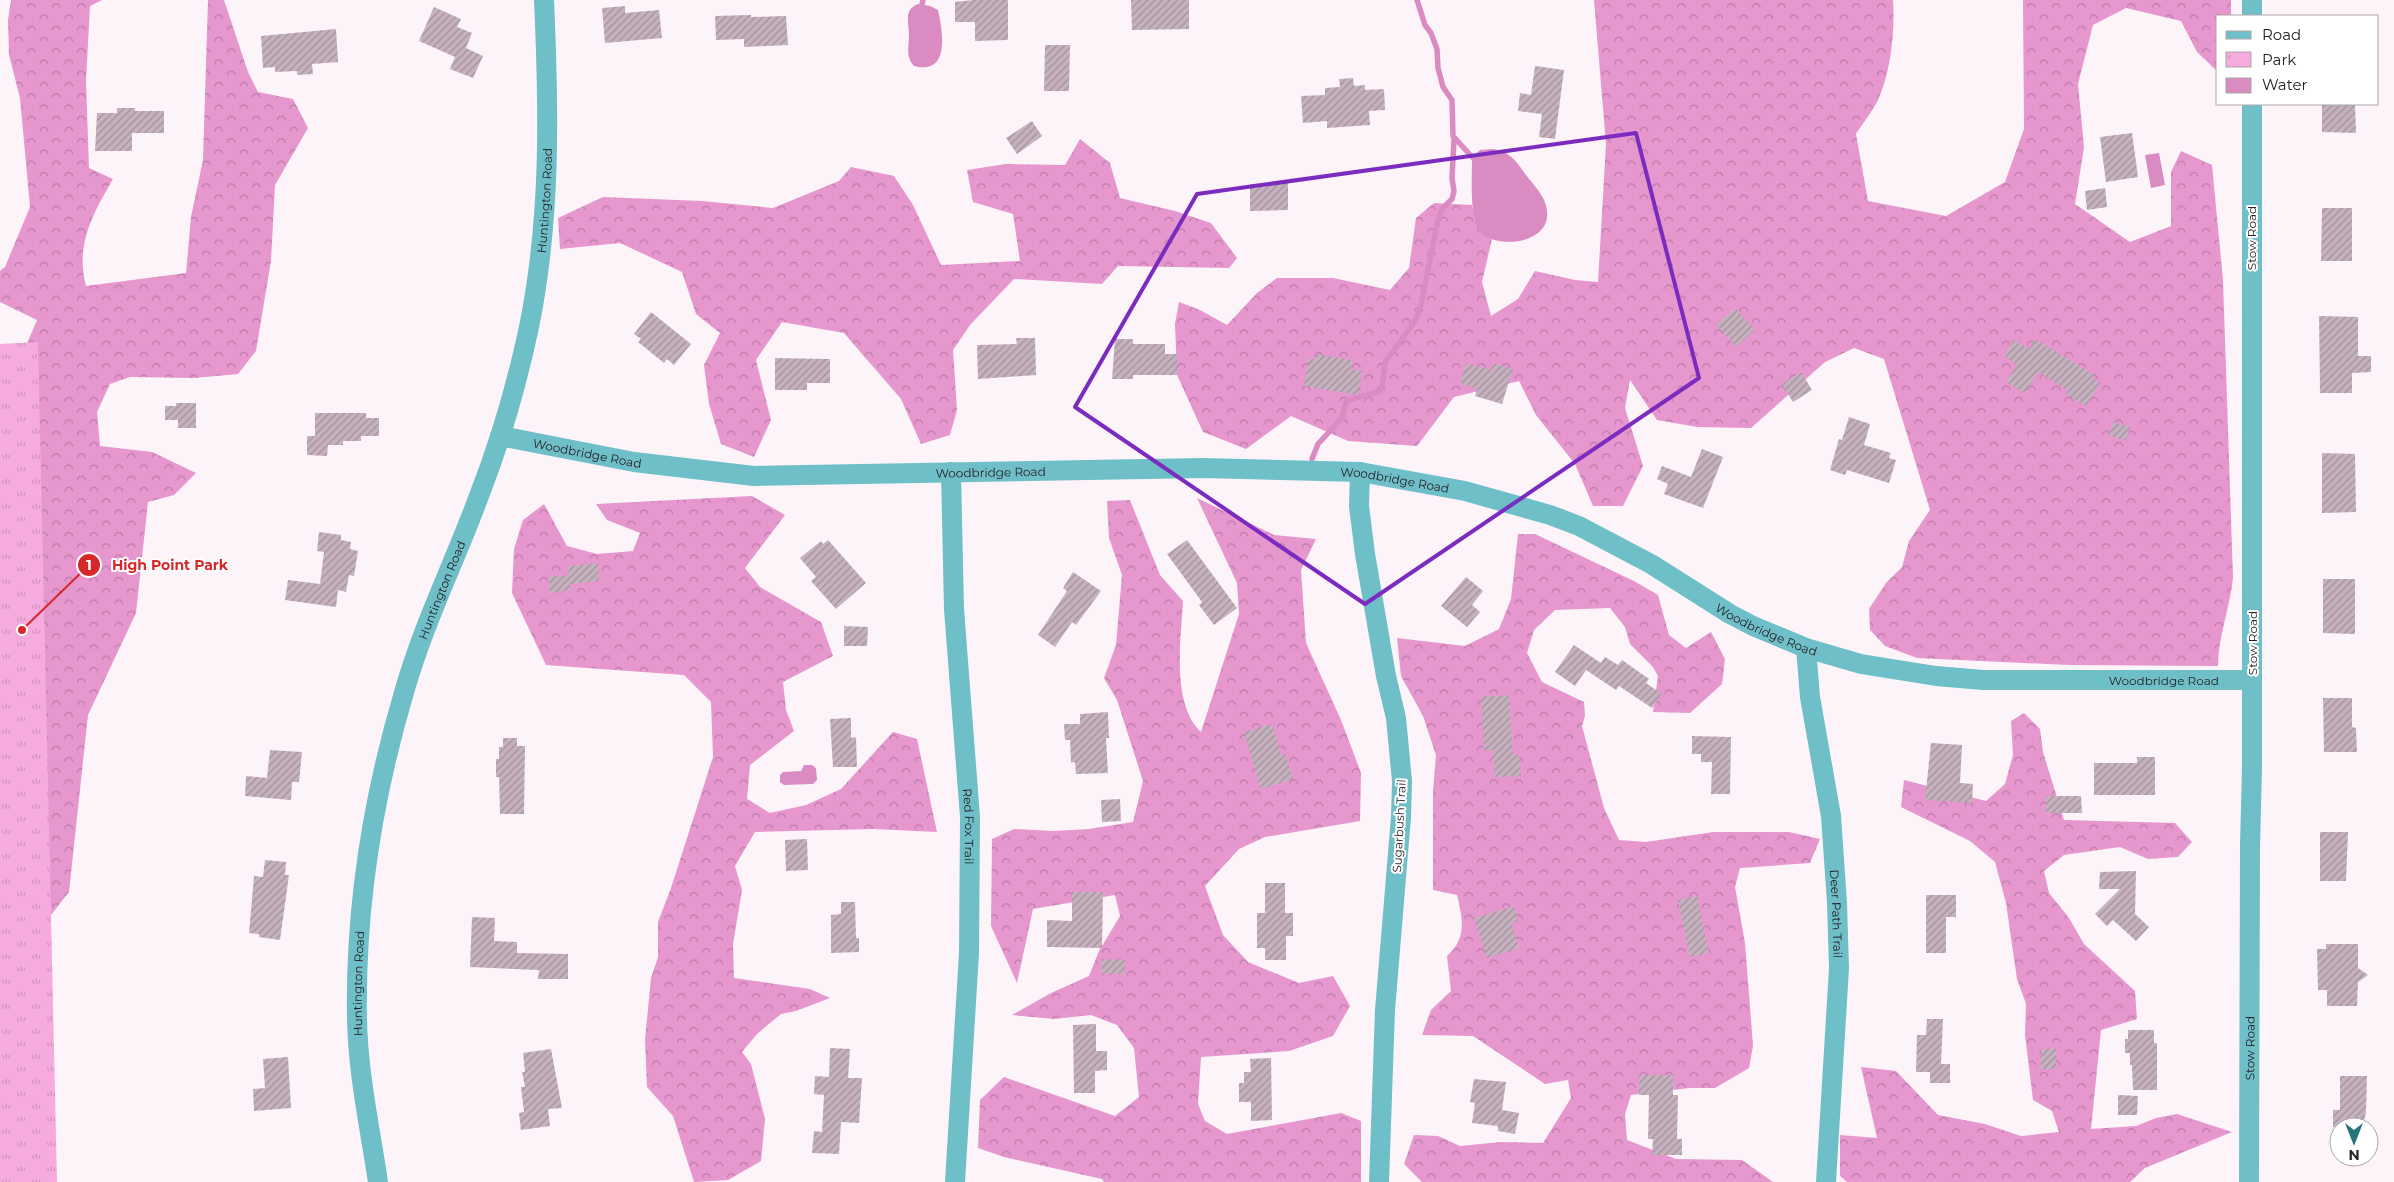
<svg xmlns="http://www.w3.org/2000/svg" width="2394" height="1182" font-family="Montserrat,sans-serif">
  <defs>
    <pattern id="forest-crowns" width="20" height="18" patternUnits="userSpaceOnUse" patternTransform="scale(1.25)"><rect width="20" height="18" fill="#e697ce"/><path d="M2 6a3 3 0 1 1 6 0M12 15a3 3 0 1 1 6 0" fill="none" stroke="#ba7ba7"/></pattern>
    <pattern id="park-tufts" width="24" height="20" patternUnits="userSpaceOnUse" patternTransform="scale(1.25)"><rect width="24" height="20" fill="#f6abde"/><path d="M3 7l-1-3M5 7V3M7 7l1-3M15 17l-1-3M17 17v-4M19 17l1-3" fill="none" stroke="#d393be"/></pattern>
    <pattern id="building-hatch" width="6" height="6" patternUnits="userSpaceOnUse" patternTransform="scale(1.25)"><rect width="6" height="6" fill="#c6b2bf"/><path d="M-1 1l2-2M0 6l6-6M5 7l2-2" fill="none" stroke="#a1909b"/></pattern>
  </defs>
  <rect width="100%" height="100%" fill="#fdf4fa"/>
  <!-- forest -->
  <path fill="url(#forest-crowns)" d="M11,0H102L90,6L86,81L89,168L113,179C93,214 75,244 86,286L186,273L191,217L203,160L208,0H224L248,72L258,92L293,99L308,128L275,185L271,261L256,351L238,374L194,378L130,377L110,384L97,412L100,446L152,452L196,473L174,495L148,502L136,613L88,715L69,892L51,915L0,924V359L20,360L37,320L0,302V271L5,267L30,207L20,98L9,55L8,20Z
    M1594,0H1893C1895,32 1891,71 1878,100C1872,112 1863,123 1856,134L1868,201L1946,216L2005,182L2024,129L2023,0H2231V16H2218V72L2197,52L2181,21L2126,8L2093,25L2078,84L2084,147L2075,204L2130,242L2171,226V172L2181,151L2212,165L2223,280L2233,578C2230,608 2218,637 2218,666L2069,665L1917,658L1885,646L1870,630L1869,609L1886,583L1902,567L1909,541L1930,510L1884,359L1854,348L1825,362L1751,428L1697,427L1657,420L1630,380L1625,408L1643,466L1623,506H1593L1575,464L1536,415L1519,381L1454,397L1417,446L1348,441L1291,416L1246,449L1203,432L1177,375L1175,324L1179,302L1200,310L1227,325L1257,293L1277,278H1333L1390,290L1409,268L1416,218L1434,203L1472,205C1476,224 1474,229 1492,239L1482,282L1491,316L1518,299L1535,271L1575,280L1598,282L1606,144Z
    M1080,139L1110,163L1120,198L1175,211L1211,223L1237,258L1229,268L1118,266L1102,284L1014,279L970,325L953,350L957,410L950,435L921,444L901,399L844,333L782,322L756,360L771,420L754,457L721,444L709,404L704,365L720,333L696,314L682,272L620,243L560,249L558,218L603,197L702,201L773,208L839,181L851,167L894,176L913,205L941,265L1020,261L1013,214L973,202L967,170L1006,164L1065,165Z
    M752,496L785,515L745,568L760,587L821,622L833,656L783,682L786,710L794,731L750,765L747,799L770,813L806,805L841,789L893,732L917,739L937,832L873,829L755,832L735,866L742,890L733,944L734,978L810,989L830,998L796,1011L781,1014L757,1034L742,1052L751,1064L765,1119L761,1161L728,1180L694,1182L673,1116L647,1087L645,1040L651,978L658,957V922L671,888L713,757L711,702L684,675L546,665L512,593L514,549L523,520L544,504L567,546L597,554L633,551L640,533L607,520L596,504Z
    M1197,498L1274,535L1316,539L1301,570L1306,643L1341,720L1361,773L1360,821L1265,837L1239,849L1205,886L1223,935L1248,962L1299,983L1333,976L1350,1006L1333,1036L1289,1051L1201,1057L1198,1104L1205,1121L1227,1134L1341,1113L1361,1121V1182H1104L1102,1179L1004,1157L978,1148L980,1100L1004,1077L1115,1116L1139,1097L1134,1048L1117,1025L1091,1015L1054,1019L1012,1015L1051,993L1089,976L1099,951L1120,916L1115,895L1033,909L1017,983L991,926L992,839L1014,829L1053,831L1089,829L1133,822L1143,781L1117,700L1104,678L1116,645L1122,575L1109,538L1107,501L1130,500L1160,575L1183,601C1181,639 1171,704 1201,732L1239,614L1237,583Z
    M1518,534H1535L1634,581L1658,595L1669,635L1686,648L1711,632L1725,659L1722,684L1690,713L1653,712L1658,676L1653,667L1630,644L1625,627L1610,608L1555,610L1534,630L1527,653L1542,682L1584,702L1585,716L1582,726L1604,808L1619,840L1646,842L1713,832H1789L1820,839L1810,863L1740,868L1735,887L1745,943L1753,1046L1749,1068L1715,1088H1690L1631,1095L1625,1114L1627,1140L1676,1159L1742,1160L1773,1182H1422L1404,1164L1414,1135L1438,1136L1460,1146L1501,1142L1543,1143L1571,1098L1568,1080L1545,1084L1473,1036L1422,1035L1431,1010L1451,991L1447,956C1467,938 1463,919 1457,895L1433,890V792L1436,755L1423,716L1401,676L1397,638L1465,646L1499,629L1511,599Z
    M2024,713L2040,729L2043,752L2064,820L2175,823L2192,842L2178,857L2148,859L2120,847L2064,855L2044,871L2049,893L2069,918L2084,944L2135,991L2137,1019L2101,1030L2091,1129L2136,1126L2156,1118L2177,1114L2232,1132L2145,1168L2130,1182H1847L1840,1176V1135L1877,1138L1861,1067L1896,1071L1938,1115L1985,1124L2021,1136L2059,1132L2052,1111L2033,1100L2025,1035L2026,1004L2017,979L2006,903L1995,862L1970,841L1901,807L1904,780L1986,801L2005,784L2013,755L2011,721Z"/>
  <!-- park -->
  <path fill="url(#park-tufts)" d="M38,342L57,1182H0V344Z"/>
  <!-- water -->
  <path fill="#da8bc2" d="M918,4L930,6L938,10C943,33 950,75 914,66C905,56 909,47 909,35C909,23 903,10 918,4Z
    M1492,149C1510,151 1516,161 1526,175C1532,183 1540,191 1544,200C1564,247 1485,253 1476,225C1470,207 1472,176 1472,157L1480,150Z
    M2159,153L2165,185L2151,188L2145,155Z
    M804,765H812L816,768L817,780L813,784L784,785L780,782V775L783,772L801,771Z"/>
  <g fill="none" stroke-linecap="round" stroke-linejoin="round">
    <!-- stream -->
    <path stroke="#da8bc2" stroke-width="5.5" d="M1417,0L1425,25L1431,33L1437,49L1438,68L1443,87L1452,100L1453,136L1472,157
      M922,4L923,0
      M1312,459L1318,444L1342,418L1346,402C1358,395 1371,397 1382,389L1385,362L1415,321L1420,309L1438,220L1442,209L1452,199L1454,191L1452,178L1454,140"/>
  </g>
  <!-- building -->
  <path fill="url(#building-hatch)" d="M974,0H1008V40L975,41V22H955V2Z
    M1131,0H1189V29L1132,30Z
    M625,6V13L659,10L662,38L605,43L602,8Z
    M434,7L461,19L457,27L472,33L466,48L483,56L473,78L450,69L455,57L419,41Z
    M751,15V17L786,16L788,45L744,47V39L716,40L715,16Z
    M336,29L338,62L312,64L313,74L297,75V71L275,72V67L263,68L261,36Z
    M1045,45H1070L1069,91H1044Z
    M1535,66L1564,70L1555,139L1539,137L1542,114L1518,111L1520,93L1531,95Z
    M1353,78L1354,86L1365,85V90L1384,89L1385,110L1369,111L1370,125L1327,128V121L1303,123L1301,96L1325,95V88L1340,87L1339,79Z
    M2322,104H2355L2356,133L2322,132Z
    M117,108H135V111H164V133H132V151H95L97,113H117Z
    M1032,121L1042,136L1017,154L1006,138Z
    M2132,133L2138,177L2106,182L2100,137Z
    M1288,183V210L1250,211V184Z
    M2105,188L2107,207L2087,210L2085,191Z
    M2322,208H2352V261H2321Z
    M1735,308L1755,330L1737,347L1716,325Z
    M651,312L691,344L674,365L667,359L664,363L638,342L641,339L634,334Z
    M2319,316L2358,317V356H2371V372L2352,373V393H2320Z
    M1016,338H1035L1036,375L978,379L977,345L1017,344Z
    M1115,339H1133V344H1165V354H1177V375H1133V379H1112Z
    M2035,339L2094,375L2092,378L2100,383L2086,406L2066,394L2069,391L2038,372L2025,393L2006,382L2017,365L2004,356L2014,340L2029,349Z
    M1316,354L1352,360L1351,369L1362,371L1358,395L1304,386L1309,358L1315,360Z
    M775,358L830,359V383H807V390H775Z
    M1466,363L1491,370L1493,363L1513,369L1502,404L1475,396L1477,389L1460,383Z
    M1801,372L1812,390L1793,402L1782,384Z
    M176,403H196V428H178V420H165V406H176Z
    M315,413H366V418H379V436H361V441H343V445H328L327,456L307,455V436H315Z
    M1849,417L1870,424L1864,445L1891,453L1889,458L1896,460L1889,483L1847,470L1845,475L1830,470L1839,439L1842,440Z
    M2113,422L2130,427L2126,440L2109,436Z
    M1702,449L1723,457L1703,508L1664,494L1668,484L1657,479L1662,466L1691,477Z
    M2322,453L2355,454L2356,512L2322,513Z
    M319,532L341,535V540L351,542L350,549L358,551L354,576L349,575L346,592L338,590L336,607L285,600L288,580L320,584L324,552L317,551Z
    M828,540L866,583L836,609L811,581L816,577L800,558L821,541L823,544Z
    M1187,540L1237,608L1214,625L1199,605L1202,602L1167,554Z
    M598,563L599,581L570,584L571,590L550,593L548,577L569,575L568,566Z
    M1073,572L1101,591L1076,625L1072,622L1055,647L1038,635L1067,591L1063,588Z
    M1466,577L1483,591L1472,605L1480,612L1467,627L1441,606Z
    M2323,579H2355V634L2323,633Z
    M844,626L868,627L867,646H844Z
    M1574,645L1601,663L1605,657L1618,665L1622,660L1649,679L1646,683L1662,694L1652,708L1619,686L1616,690L1586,670L1575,686L1555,672Z
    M1509,695L1513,755H1519L1521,776L1495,777L1493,750H1484L1481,697Z
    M2323,698H2352V727L2356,728L2357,752H2324Z
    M1108,712L1109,738H1106L1108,773L1076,774L1075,762L1071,763L1070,740H1065L1064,724H1080V714Z
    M851,718V738L856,737L857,767H833L830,719Z
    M1272,724L1281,755L1285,754L1293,779L1261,789L1244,732Z
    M1692,736L1731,737L1730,794H1711L1712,762H1701V754H1692Z
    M503,738H517V746H525L524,814H500L499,777H496V759H499V747H503Z
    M1931,743L1962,745L1960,783L1973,784L1972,803L1925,800Z
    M270,750L302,752L299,782H292L291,800L245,796L246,776L267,778Z
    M2137,757H2155V795H2094V763H2137Z
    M2046,796H2081L2082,813H2046Z
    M1120,799L1121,821L1102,822L1101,800Z
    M2320,832H2348L2346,881H2320Z
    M807,839L808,870L786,871L785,840Z
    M265,860L286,862L285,875H289L280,940L259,937V934L249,933L254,876L263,877Z
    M2136,871L2135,914L2149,927L2136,941L2113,920L2107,926L2095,914L2120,889H2099L2100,872Z
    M1265,883H1285V913H1293V936H1286V960H1265V948H1257V913H1265Z
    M1072,892H1103L1102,948L1047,947V920L1072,921Z
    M1926,895H1956V917H1946V953H1926Z
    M1697,896L1709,953L1690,957L1678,900Z
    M841,902H855L856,938H859V952L831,953V915L841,914Z
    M1514,906L1518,921L1511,923L1519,948L1487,958L1474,918Z
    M472,917L495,918L494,941L517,942V953L568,954V979H538L539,970L470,967Z
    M2326,944H2358V968L2368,975L2358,982L2357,1006H2327V990H2318L2317,949H2326Z
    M1102,959L1125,960L1124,974L1101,973Z
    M1927,1019H1943L1941,1064H1950V1083H1930V1072H1916L1917,1035H1926Z
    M1096,1024V1051H1107V1070L1095,1071V1093H1074L1073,1025Z
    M2128,1030H2154V1043H2157V1090H2133L2132,1065H2130V1053H2125V1039H2128Z
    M830,1048L850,1049L848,1078H862L859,1123L841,1122L839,1154L812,1153L814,1131L822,1132L824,1095L814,1094L815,1076L829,1077Z
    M551,1049L562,1108L548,1109L550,1126L521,1130L519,1113L524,1112L521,1087H525L522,1072H525L523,1053Z
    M2041,1049H2056V1069H2041Z
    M288,1057L291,1108L254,1111L253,1089L265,1088L263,1059Z
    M1271,1058L1272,1120L1251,1121V1102H1239V1083H1244V1072H1251L1250,1059Z
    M1639,1075H1673V1095H1678L1677,1139H1682V1155H1652L1653,1139H1648L1649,1095H1639Z
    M2340,1076H2367L2366,1112L2364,1121L2357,1122L2356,1127H2333V1110H2340Z
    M1474,1079L1506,1082L1502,1110L1519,1113L1515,1134L1498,1131V1126L1472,1123L1475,1103L1470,1102Z
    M2118,1095L2138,1096L2137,1115H2118Z"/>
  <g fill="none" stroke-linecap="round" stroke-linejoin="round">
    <!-- minor -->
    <g stroke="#6ebfc8" stroke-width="20">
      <path d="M2252,16V0"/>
      <path id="s1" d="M500,436L634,462L754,476L1203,468L1360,472L1465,491L1550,515L1579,526L1651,564L1730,614L1753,626L1806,648L1861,664L1936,676L1983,680H2252"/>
      <path id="s2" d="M951,472L954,609L970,817L969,953L955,1182"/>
      <path d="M1360,472L1359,506L1365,554L1386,676L1396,718L1402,781L1401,817L1385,1010L1379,1182"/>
      <path id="s3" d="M1806,648L1810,697L1831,816L1837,903L1839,968L1826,1182"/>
      <path id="s4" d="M378,1182C370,1128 358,1074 357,1019C355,907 373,796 405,689C424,623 455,561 479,496C500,442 517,384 529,327C551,219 549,110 544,0"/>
      <path id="s5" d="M2249,1182L2250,846L2252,767V104"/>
    </g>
  </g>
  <!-- marked area -->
  <path fill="none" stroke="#7b2cbf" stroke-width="4" stroke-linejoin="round" d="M1636,133L1699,378L1365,604L1075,407L1197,194Z"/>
  <g text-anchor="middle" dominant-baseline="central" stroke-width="4" stroke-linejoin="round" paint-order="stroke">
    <!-- street labels -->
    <g font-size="12" fill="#272025" stroke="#fff">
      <text stroke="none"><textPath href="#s4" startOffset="1010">Huntington Road</textPath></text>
      <text transform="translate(2251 238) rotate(-90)">Stow Road</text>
      <text stroke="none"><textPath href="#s1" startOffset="89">Woodbridge Road</textPath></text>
      <text stroke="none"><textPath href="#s1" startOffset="494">Woodbridge Road</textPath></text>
      <text stroke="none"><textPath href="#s1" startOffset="899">Woodbridge Road</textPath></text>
      <text stroke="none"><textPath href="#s4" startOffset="605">Huntington Road</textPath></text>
      <text stroke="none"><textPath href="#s1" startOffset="1304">Woodbridge Road</textPath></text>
      <text transform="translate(2252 643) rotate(-90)">Stow Road</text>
      <text stroke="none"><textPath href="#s1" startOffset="1709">Woodbridge Road</textPath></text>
      <text transform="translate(1399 826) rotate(-87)">Sugarbush Trail</text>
      <text stroke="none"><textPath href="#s2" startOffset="355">Red Fox Trail</textPath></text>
      <text stroke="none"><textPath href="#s3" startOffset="268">Deer Path Trail</textPath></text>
      <text stroke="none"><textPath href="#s4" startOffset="200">Huntington Road</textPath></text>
      <text stroke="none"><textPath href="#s5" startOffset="134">Stow Road</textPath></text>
    </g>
  </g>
  <!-- callouts -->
  <path fill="none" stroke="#d62828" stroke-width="2" d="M22 630L89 565"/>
  <g fill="#d62828" stroke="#fff" stroke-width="2">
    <circle cx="22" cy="630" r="5"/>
    <circle cx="89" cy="565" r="12"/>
  </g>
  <g font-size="15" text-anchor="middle" font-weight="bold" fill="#fff">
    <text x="89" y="570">1</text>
  </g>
  <g font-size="14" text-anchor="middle" font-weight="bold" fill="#d62828" stroke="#fff" stroke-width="4" stroke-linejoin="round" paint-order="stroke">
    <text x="170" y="570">High Point Park</text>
  </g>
  <!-- legend -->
  <rect x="2216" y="15" width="162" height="90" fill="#ffffff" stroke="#a9a6a8"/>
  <rect x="2226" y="31" width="25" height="8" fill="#6ebfc8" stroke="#a9a6a8"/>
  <text x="2262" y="40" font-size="15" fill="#272025">Road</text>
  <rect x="2226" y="52" width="25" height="15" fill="url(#park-tufts)" stroke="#a9a6a8"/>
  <text x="2262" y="65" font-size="15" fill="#272025">Park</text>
  <rect x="2226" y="78" width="25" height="15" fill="#da8bc2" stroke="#a9a6a8"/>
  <text x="2262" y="90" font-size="15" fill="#272025">Water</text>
  <!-- north arrow -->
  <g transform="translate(2354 1142) rotate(180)"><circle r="24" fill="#ffffff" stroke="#a9a6a8"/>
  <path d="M0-4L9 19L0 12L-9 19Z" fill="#28727a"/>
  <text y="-8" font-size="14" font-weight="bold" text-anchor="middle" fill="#272025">N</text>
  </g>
</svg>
